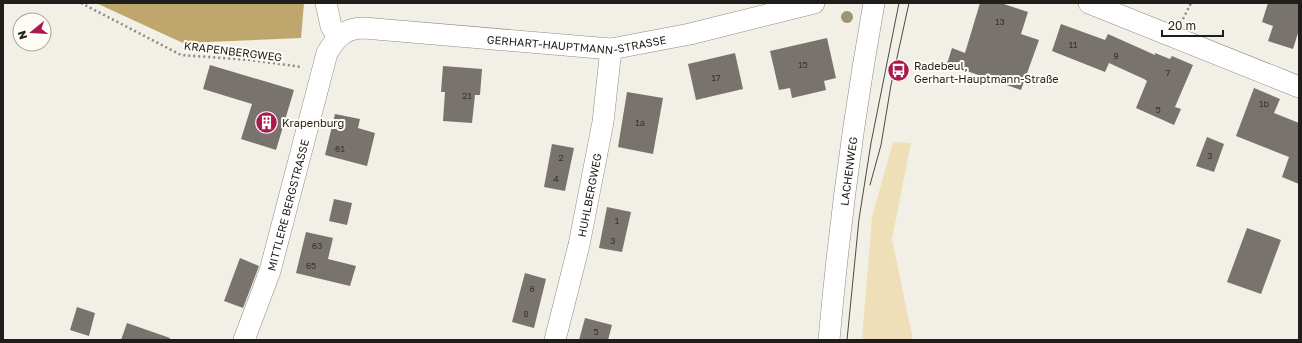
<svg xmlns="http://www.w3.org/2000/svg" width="1302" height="343" font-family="'Golos Text',sans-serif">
  <rect width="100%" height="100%" fill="#f2efe7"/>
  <!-- green -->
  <path fill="#efdfb9" d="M893,142L911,143L892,239L913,340H862L872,217Z"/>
  <!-- forest -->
  <path fill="#bea66c" d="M96,3H304L301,38L183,43Z"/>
  <!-- building -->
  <path fill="#79736e" d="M980,3H1001L1028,12L1021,34L1039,40L1021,90L947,64L952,48L965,53Z
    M1268,3H1299V30L1293,49L1268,41L1273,26L1262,22Z
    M1061,24L1105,40L1108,34L1155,55V53L1170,59L1172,56L1193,65L1175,107L1181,109L1174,125L1136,108L1147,81L1144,79L1109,63L1105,72L1052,51Z
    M827,38L836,78L824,81L826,90L792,98L790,88L779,90L770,51Z
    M735,53L743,89L696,100L688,64Z
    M210,65L294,90L276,150L241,139L252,104L203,89Z
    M443,66L482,69L480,95H475L472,123L443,121L445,92H441Z
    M1254,88L1280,99L1274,113L1299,123V184L1282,177L1289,157L1236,136Z
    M627,92L663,98L653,154L618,147Z
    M335,114L360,119L358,128L375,133L367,166L325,155Z
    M1207,137L1224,144L1214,172L1196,166Z
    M552,144L574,148L565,191L544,187Z
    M334,199L352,203L347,225L329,221Z
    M607,207L631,212L622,252L599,248Z
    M1247,228L1281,240L1261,294L1227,282Z
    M306,232L333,238L328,259L356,266L350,286L296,273Z
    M240,258L259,266L243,308L224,301Z
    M525,273L546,279L534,328L512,322Z
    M77,307L95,313L89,336L70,330Z
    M585,318L612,325L608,340H579Z
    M127,323L170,338L169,340H121Z"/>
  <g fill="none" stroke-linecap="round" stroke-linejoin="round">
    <defs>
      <g id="minor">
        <path d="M326,3L331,26L338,37"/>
        <path d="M1089,3L1299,87"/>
        <path id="s1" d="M244,340L270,271L327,53C336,38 344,28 364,28L611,49L690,34L814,3"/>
        <path id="s2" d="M555,340L579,245L603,122L611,49"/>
        <path id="s3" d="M829,340C839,227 854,115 874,3"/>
      </g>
    </defs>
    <!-- minor casing -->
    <use href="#minor" stroke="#8d8b84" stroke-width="22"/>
    <!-- path -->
    <path stroke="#8b8983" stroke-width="2.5" stroke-dasharray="2 3" stroke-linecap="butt" d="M81,3L181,55L250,60L302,67
      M1183,19L1191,3"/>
    <!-- minor -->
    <use href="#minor" stroke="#fff" stroke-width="21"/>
    <!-- tram -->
    <path stroke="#4b4a46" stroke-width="1" d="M870,185L881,145L891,85L909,3
      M847,340L859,219L871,143L899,3"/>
  </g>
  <!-- trees -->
  <circle fill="#9e9377" cx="847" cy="17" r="6"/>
  <!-- icons -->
  <defs>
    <symbol id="bus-disc" viewBox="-11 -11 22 22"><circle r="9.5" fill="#ab1950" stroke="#fffcf6"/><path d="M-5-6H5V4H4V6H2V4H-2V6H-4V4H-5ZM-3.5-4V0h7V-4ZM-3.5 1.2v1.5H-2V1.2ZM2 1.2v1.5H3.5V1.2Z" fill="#fff"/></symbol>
    <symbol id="building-disc" viewBox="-11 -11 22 22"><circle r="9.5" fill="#ab1950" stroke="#fffcf6"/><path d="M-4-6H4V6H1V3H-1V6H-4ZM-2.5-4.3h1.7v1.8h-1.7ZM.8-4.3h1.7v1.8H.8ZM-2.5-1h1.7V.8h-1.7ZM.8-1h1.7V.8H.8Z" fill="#fff"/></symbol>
  </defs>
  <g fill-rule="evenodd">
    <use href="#bus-disc" x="886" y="58" width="25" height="25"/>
    <use href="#building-disc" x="254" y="110" width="25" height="25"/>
  </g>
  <g text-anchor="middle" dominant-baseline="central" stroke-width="4" stroke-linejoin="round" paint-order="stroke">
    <!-- number labels -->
    <g font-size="9" fill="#363330">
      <text x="1000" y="21">13</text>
      <text x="1073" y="44">11</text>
      <text x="1116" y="55">9</text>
      <text x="803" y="64">15</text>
      <text x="1168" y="72">7</text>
      <text x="716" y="77">17</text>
      <text x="467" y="95">21</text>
      <text x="1264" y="103">1b</text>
      <text x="1158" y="109">5</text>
      <text x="640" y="122">1a</text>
      <text x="340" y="148">61</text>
      <text x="1210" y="155">3</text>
      <text x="561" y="157">2</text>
      <text x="556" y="178">4</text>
      <text x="617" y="220">1</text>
      <text x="613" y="240">3</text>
      <text x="317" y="245">63</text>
      <text x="311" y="265">65</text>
      <text x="532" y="288">6</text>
      <text x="526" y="313">8</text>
      <text x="596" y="331">5</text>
    </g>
    <!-- street labels -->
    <g font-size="11" fill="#1f1e1b" stroke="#fffcf6">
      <text stroke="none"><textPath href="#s1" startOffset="560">GERHART-HAUPTMANN-STRASSE</textPath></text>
      <text transform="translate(233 51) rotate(7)">KRAPENBERGWEG</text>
      <text stroke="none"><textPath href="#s3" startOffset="170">LACHENWEG</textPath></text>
      <text stroke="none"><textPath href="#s2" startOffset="149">HUHLBERGWEG</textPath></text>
      <text stroke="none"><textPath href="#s1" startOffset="142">MITTLERE BERGSTRASSE</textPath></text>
    </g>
    <!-- poi labels -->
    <g font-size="11" fill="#1f1e1b" stroke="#fffcf6" text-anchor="start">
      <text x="914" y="65">Radebeul,<tspan x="914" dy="13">Gerhart-Hauptmann-Straße</tspan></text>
      <text x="282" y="122">Krapenburg</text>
    </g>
  </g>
  <!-- border -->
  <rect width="1302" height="343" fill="none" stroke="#1f1e1b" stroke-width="8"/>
  <!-- north arrow -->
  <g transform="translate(32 32) rotate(252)"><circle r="19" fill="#fffcf6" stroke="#a5a39e"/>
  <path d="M0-3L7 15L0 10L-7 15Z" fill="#ab1950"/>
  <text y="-6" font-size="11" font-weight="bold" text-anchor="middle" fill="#1f1e1b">N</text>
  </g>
  <!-- scale -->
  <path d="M1162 30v6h61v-6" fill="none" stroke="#1f1e1b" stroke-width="2"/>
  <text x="1168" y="30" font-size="12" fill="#1f1e1b" stroke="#fffcf6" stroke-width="3" paint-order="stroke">20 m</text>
</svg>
